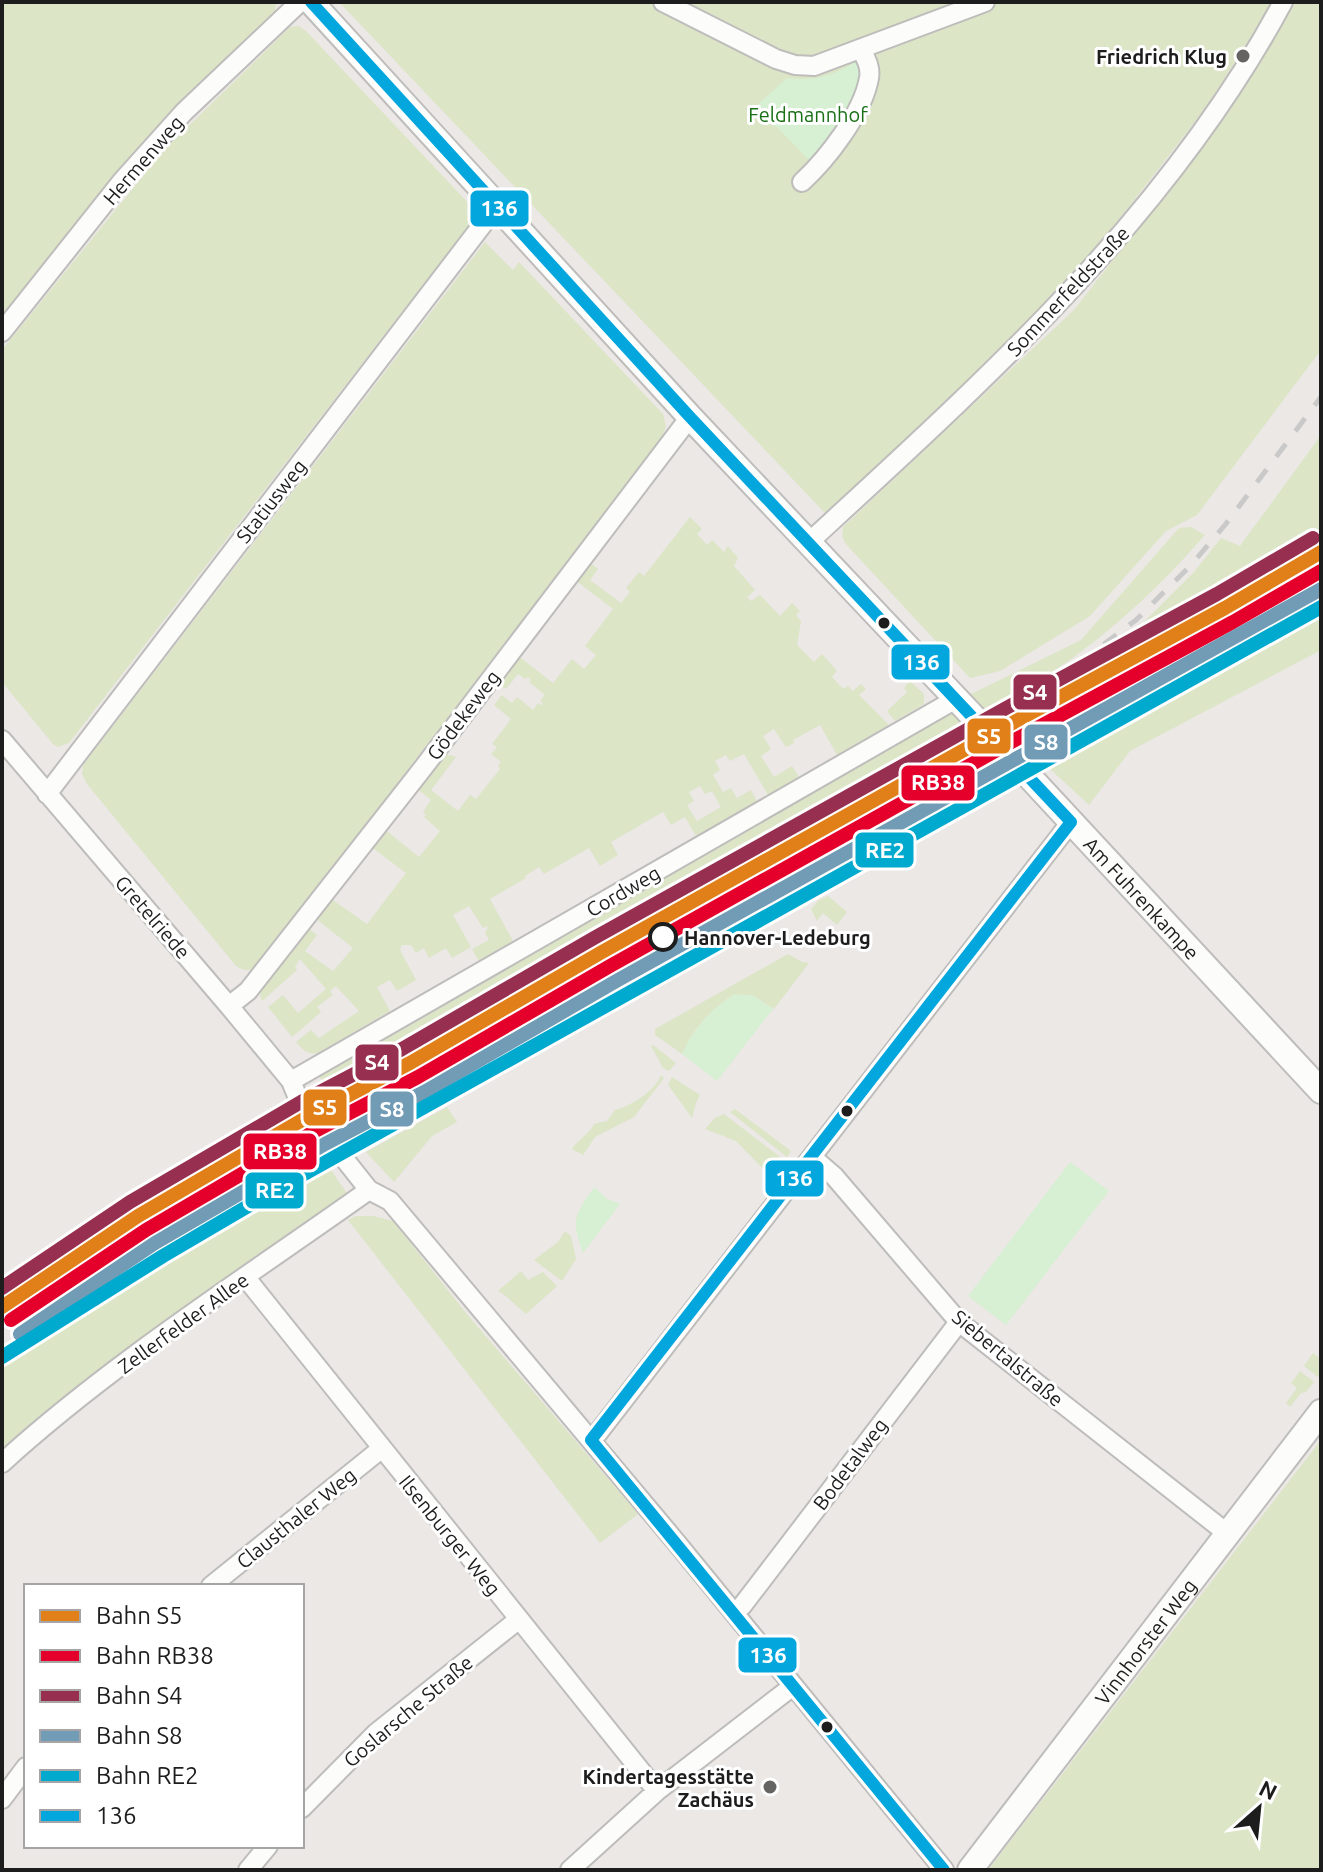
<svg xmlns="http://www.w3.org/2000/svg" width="1323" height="1872" font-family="Ubuntu,sans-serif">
  <rect width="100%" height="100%" fill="#ebe8e5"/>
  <!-- grass -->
  <path fill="#dce5c6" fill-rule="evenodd" d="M2,2H276L275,15L2,319Z
    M339,2H1273L1205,109L1082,267L928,422L825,513Z
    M1296,2H1321V350L1197,515L1166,531L1090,616L1000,671L970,678L845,543L842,536L843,527L1074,310L1220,123Z
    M298,26L306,31L471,206L474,215L470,224L69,743L58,747L53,744L2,682V350L164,150L290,27Z
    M485,242L513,270L519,262L663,414L666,426L661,440L256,967C248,971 244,971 236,966L87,784L82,774L83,765Z
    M1321,435V539L1116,650L1194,572L1221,538L1240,546Z
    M690,517L702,529L697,534L707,545L712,540L724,552L728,546L738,558L734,566L755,590L747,597L751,601L760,595L780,616L792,603L800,611L796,615L801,621L797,645L814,662L822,654L837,671L832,677L843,689L848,686L853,691L861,684L866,689L859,695L889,725L837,755L820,725L793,740L794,743L786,747L774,729L763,736L771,749L761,756L774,777L792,766L799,777L768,795L744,754L730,761L726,755L715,761L720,770L713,775L723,792L731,788L737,798L751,790L757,801L696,836L685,817L671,825L663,812L611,842L618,855L600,866L589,848L544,874L539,867L525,876L526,878L490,899L513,941L479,961L472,949L489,940L485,932L488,928L486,926L483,928L469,906L453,915L471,947L452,958L446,948L429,958L424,948L416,953L411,945H402L400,950L416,980L397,991L390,980L377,987L390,1011L318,1053C307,1055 303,1050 296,1042L311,1030L319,1038L359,1011L336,986L330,991L333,995L317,1007L321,1012L292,1037L268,1007L283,995L298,1013L326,989L300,959L295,967L297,970L262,1001L260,995L262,986L308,928L317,935L305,951L333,971L353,948L315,918L330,898L367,924L406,873L370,846L383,828L419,857L440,831L424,817L426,815L423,812L431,800L415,787L442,753L456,757L431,790L458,811L470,795L476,799L500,769L498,766L501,762L491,754L497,747L492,744L511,719L494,705L502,695L512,703L517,697L533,710L538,703L542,705L543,703L540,701L545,695L529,682L531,680L528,677L525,679L518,674L506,689L496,682L517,655L553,683L572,659L584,669L596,655L585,646L613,609L575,580L589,562L598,569L590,580L621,603L630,592L626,588L639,572L644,576ZM700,786L705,794L712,791L721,807L697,821L687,805L694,801L689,792Z
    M1191,527L1205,535C1164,582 1116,628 1064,664C1035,683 1003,698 975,719L323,1082L314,1069L959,700L1081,640L1179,528Z
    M1321,615V650L1130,751L1089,805L1048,767L1174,700Z
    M910,681L924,694V704L895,721L887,711L907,692L904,688Z
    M828,896L847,912L837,925L823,913L817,921L811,909L819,900Z
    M788,954L802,962L809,963L774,1009L754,996L734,994C710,1011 694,1027 682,1054L655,1035V1029Z
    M653,1045L676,1063L669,1071L663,1068L651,1046Z
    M661,1075L664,1078L634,1117L595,1137L583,1155L572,1149C578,1139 589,1135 594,1124L607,1121L615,1110C631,1106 655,1091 661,1075Z
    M672,1077L700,1095L696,1103L692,1118L668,1085Z
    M447,1107L457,1122L432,1136L394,1182L366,1152Z
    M735,1109L791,1151L787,1157L730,1112Z
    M724,1114L784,1160L771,1177L736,1141L705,1129L715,1118Z
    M331,1170L346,1192L345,1198L2,1456V1365L111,1294Z
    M356,1216H373L393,1221L466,1313L638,1514L600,1543L348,1220Z
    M565,1231L571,1236L576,1259L562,1281L534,1260L558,1242Z
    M521,1271L528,1280L543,1272L557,1286L526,1314C516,1306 509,1297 498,1291Z
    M1313,1353L1321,1359V1372L1318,1377L1304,1366Z
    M1300,1371L1314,1382L1306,1392L1301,1393L1290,1407L1286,1403L1297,1388L1291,1383Z
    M1321,1440V1870H988Z"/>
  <!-- park -->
  <path fill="#d7efd2" d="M857,61L864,67L853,107L813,162L810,161L756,106L787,78C815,82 834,75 857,61Z
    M734,994L754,996L773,1009L717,1081L682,1054C694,1027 710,1011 734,994Z
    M1070,1162L1109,1191L1006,1325L968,1296Z
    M594,1187L607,1199L620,1204L583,1253C571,1220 574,1216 594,1187Z"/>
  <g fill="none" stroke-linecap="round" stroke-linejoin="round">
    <!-- minor-tunnel -->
    <path stroke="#c2bfbd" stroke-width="18" stroke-dasharray="18 9" stroke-linecap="butt" d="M298,1098L346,1161"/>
    <defs>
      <path id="minor" d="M663,2L776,59L795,65L814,66L985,2
        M802,182C827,159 863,113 869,78C871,67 866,59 861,49
        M2,332L122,181L184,112L300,2
        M808,543C985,380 1168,217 1283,2
        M2,740L229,1006L291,1081L298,1098
        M47,794L496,207
        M229,1006L248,991L423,768L690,417
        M291,1081L956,699
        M812,1157L834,1176L959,1322L1228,1534
        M346,1161L369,1190L390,1201L676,1542L944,1870
        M246,1278L657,1791
        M591,1440L598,1433L1071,822
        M2,1463C113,1362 247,1277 369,1190
        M211,1586L381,1449
        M742,1606L959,1322
        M2,1799L26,1767
        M302,1808L376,1733L518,1620
        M248,1870L268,1846
        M570,1870L657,1791L793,1686"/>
      <g id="tertiary">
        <path id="s1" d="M311,2L690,417L1000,745L1321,1091"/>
        <path id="s2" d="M970,1870L1321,1412"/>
      </g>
    </defs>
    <!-- minor casing -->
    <use href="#minor" stroke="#bebdbc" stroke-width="22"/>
    <!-- tertiary casing -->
    <use href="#tertiary" stroke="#bebdbc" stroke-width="28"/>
    <!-- minor -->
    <use href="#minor" stroke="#fcfcfb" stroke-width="18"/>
    <!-- tertiary -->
    <use href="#tertiary" stroke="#fcfcfb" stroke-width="24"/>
    <!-- rail -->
    <path stroke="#cac9c9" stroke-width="5" stroke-dasharray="16 16" stroke-linecap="butt" d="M2,1294L144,1199L273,1121L513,990L1043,690L1136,620L1191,565L1225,525L1321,397"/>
    <defs>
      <path id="bus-1" d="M311,2L690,417L1071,822
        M591,1440L1071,822
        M591,1440L944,1870"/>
    </defs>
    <!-- bus-1 casing -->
    <use href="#bus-1" stroke="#fff" stroke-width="18"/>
    <!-- bus-1 -->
    <use href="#bus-1" stroke="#04a7dd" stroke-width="12"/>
    <defs>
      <path id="rail-1" d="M2,1307L138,1216L309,1116L410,1063L602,952L1016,721L1225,608L1321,552"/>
      <path id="rail-2" d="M11,1320L146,1230L317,1130L418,1077L610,966L1024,735L1233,622L1321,571"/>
      <path id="rail-3" d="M2,1288L130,1202L301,1102L402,1049L594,938L1008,707L1217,594L1313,538"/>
      <path id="rail-4" d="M20,1334L155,1243L325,1144L426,1091L618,980L1321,589"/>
      <path id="rail-5" d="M2,1357L163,1256L272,1192L1321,607"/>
    </defs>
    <!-- rail-1 casing -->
    <use href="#rail-1" stroke="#fff" stroke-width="20"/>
    <!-- rail-2 casing -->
    <use href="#rail-2" stroke="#fff" stroke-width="20"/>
    <!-- rail-3 casing -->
    <use href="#rail-3" stroke="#fff" stroke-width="20"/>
    <!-- rail-4 casing -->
    <use href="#rail-4" stroke="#fff" stroke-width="20"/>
    <!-- rail-5 casing -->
    <use href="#rail-5" stroke="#fff" stroke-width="20"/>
    <!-- rail-1 -->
    <use href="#rail-1" stroke="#e17f18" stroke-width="14"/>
    <!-- rail-2 -->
    <use href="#rail-2" stroke="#e4002b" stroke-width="14"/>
    <!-- rail-3 -->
    <use href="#rail-3" stroke="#972f50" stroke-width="14"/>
    <!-- rail-4 -->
    <use href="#rail-4" stroke="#729cb5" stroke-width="14"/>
    <!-- rail-5 -->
    <use href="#rail-5" stroke="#00a9ce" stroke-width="14"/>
  </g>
  <!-- markers -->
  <g fill="#656463" stroke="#fff" stroke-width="3">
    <circle cx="1243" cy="56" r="8"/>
    <circle cx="770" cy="1787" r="8"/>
  </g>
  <g fill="#1d1d1d" stroke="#fff" stroke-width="3">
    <circle cx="884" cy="623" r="7"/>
    <circle cx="847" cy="1111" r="7"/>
    <circle cx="827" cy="1727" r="7"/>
  </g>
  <circle fill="#fff" stroke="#1d1d1d" stroke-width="4" cx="663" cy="937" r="13"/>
  <g text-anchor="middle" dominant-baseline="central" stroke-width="6" stroke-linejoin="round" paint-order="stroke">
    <!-- poi labels -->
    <g font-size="20" font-weight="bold" fill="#1d1d1d" stroke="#fff" text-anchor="end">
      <text x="1227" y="56">Friedrich Klug</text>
      <text x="754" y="1776">Kindertagesstätte<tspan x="754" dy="23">Zachäus</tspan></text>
    </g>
    <!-- park labels -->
    <g font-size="20" fill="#197015" stroke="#fff">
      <text x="808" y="114">Feldmannhof</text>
    </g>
    <!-- street labels -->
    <g font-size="20" fill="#1d1d1d" stroke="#fff">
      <text transform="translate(143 160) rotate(-49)">Hermenweg</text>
      <text transform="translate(1068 291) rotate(-47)">Sommerfeldstraße</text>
      <text transform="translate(271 501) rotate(-52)">Statiusweg</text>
      <text transform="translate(463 715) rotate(-53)">Gödekeweg</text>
      <text transform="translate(623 891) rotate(-30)">Cordweg</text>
      <text stroke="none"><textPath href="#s1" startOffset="1222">Am Fuhrenkampe</textPath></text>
      <text transform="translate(153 917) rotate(49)">Gretelriede</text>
      <text transform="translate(183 1323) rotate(-36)">Zellerfelder Allee</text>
      <text transform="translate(1008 1358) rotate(40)">Siebertalstraße</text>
      <text transform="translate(850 1464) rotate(-53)">Bodetalweg</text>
      <text transform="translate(296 1518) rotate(-39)">Clausthaler Weg</text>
      <text transform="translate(450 1535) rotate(51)">Ilsenburger Weg</text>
      <text stroke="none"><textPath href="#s2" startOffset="288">Vinnhorster Weg</textPath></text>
      <text transform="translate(408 1711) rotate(-40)">Goslarsche Straße</text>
    </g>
    <!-- stop labels -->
    <g font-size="20" font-weight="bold" fill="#1d1d1d" stroke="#fff" text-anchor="start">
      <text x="684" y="937">Hannover-Ledeburg</text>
    </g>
  </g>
  <g stroke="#fff" stroke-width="3">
    <rect x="469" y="189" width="61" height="39" rx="8" fill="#04a7dd"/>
    <rect x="890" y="643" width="61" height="38" rx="8" fill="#04a7dd"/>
    <rect x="1012" y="673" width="46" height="38" rx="8" fill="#972f50"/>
    <rect x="966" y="717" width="46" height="38" rx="8" fill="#e17f18"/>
    <rect x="1023" y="723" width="46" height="38" rx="8" fill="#729cb5"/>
    <rect x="900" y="764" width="76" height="38" rx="8" fill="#e4002b"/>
    <rect x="854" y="831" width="61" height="38" rx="8" fill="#00a9ce"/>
    <rect x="354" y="1043" width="46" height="39" rx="8" fill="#972f50"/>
    <rect x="302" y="1088" width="46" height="39" rx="8" fill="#e17f18"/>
    <rect x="369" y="1090" width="46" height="38" rx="8" fill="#729cb5"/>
    <rect x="242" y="1132" width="76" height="39" rx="8" fill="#e4002b"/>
    <rect x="764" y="1159" width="61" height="39" rx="8" fill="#04a7dd"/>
    <rect x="244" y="1171" width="61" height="39" rx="8" fill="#00a9ce"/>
    <rect x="737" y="1636" width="61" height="38" rx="8" fill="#04a7dd"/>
  </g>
  <g font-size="22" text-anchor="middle" font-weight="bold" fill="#fff">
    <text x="499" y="216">136</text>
    <text x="921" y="670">136</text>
    <text x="1035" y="700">S4</text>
    <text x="989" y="744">S5</text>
    <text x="1046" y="750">S8</text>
    <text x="938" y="790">RB38</text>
    <text x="885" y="858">RE2</text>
    <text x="377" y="1070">S4</text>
    <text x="325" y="1115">S5</text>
    <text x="392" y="1117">S8</text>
    <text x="280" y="1159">RB38</text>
    <text x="794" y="1186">136</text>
    <text x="275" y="1198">RE2</text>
    <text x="768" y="1663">136</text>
  </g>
  <!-- border -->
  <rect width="1323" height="1872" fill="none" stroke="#1d1d1d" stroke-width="8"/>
  <!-- legend -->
  <rect x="24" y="1584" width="280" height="264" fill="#ffffff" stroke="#a5a5a5" stroke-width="2"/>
  <rect x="40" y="1610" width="40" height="12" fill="#e17f18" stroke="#a5a5a5" stroke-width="2"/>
  <text x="96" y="1624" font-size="24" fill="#1d1d1d">Bahn S5</text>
  <rect x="40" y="1650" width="40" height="12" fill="#e4002b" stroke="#a5a5a5" stroke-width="2"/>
  <text x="96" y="1664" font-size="24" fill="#1d1d1d">Bahn RB38</text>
  <rect x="40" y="1690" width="40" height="12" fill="#972f50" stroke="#a5a5a5" stroke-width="2"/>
  <text x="96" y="1704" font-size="24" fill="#1d1d1d">Bahn S4</text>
  <rect x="40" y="1730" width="40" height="12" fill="#729cb5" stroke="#a5a5a5" stroke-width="2"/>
  <text x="96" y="1744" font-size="24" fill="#1d1d1d">Bahn S8</text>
  <rect x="40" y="1770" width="40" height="12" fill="#00a9ce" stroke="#a5a5a5" stroke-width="2"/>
  <text x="96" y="1784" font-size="24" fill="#1d1d1d">Bahn RE2</text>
  <rect x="40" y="1810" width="40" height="12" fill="#04a7dd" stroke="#a5a5a5" stroke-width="2"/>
  <text x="96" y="1824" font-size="24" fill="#1d1d1d">136</text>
  <!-- north arrow -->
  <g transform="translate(1259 1808) rotate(27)" stroke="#ffffff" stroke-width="6" paint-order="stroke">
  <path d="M0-6L14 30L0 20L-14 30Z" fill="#1d1d1d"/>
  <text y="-12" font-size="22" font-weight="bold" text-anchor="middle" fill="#1d1d1d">N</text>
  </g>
</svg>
